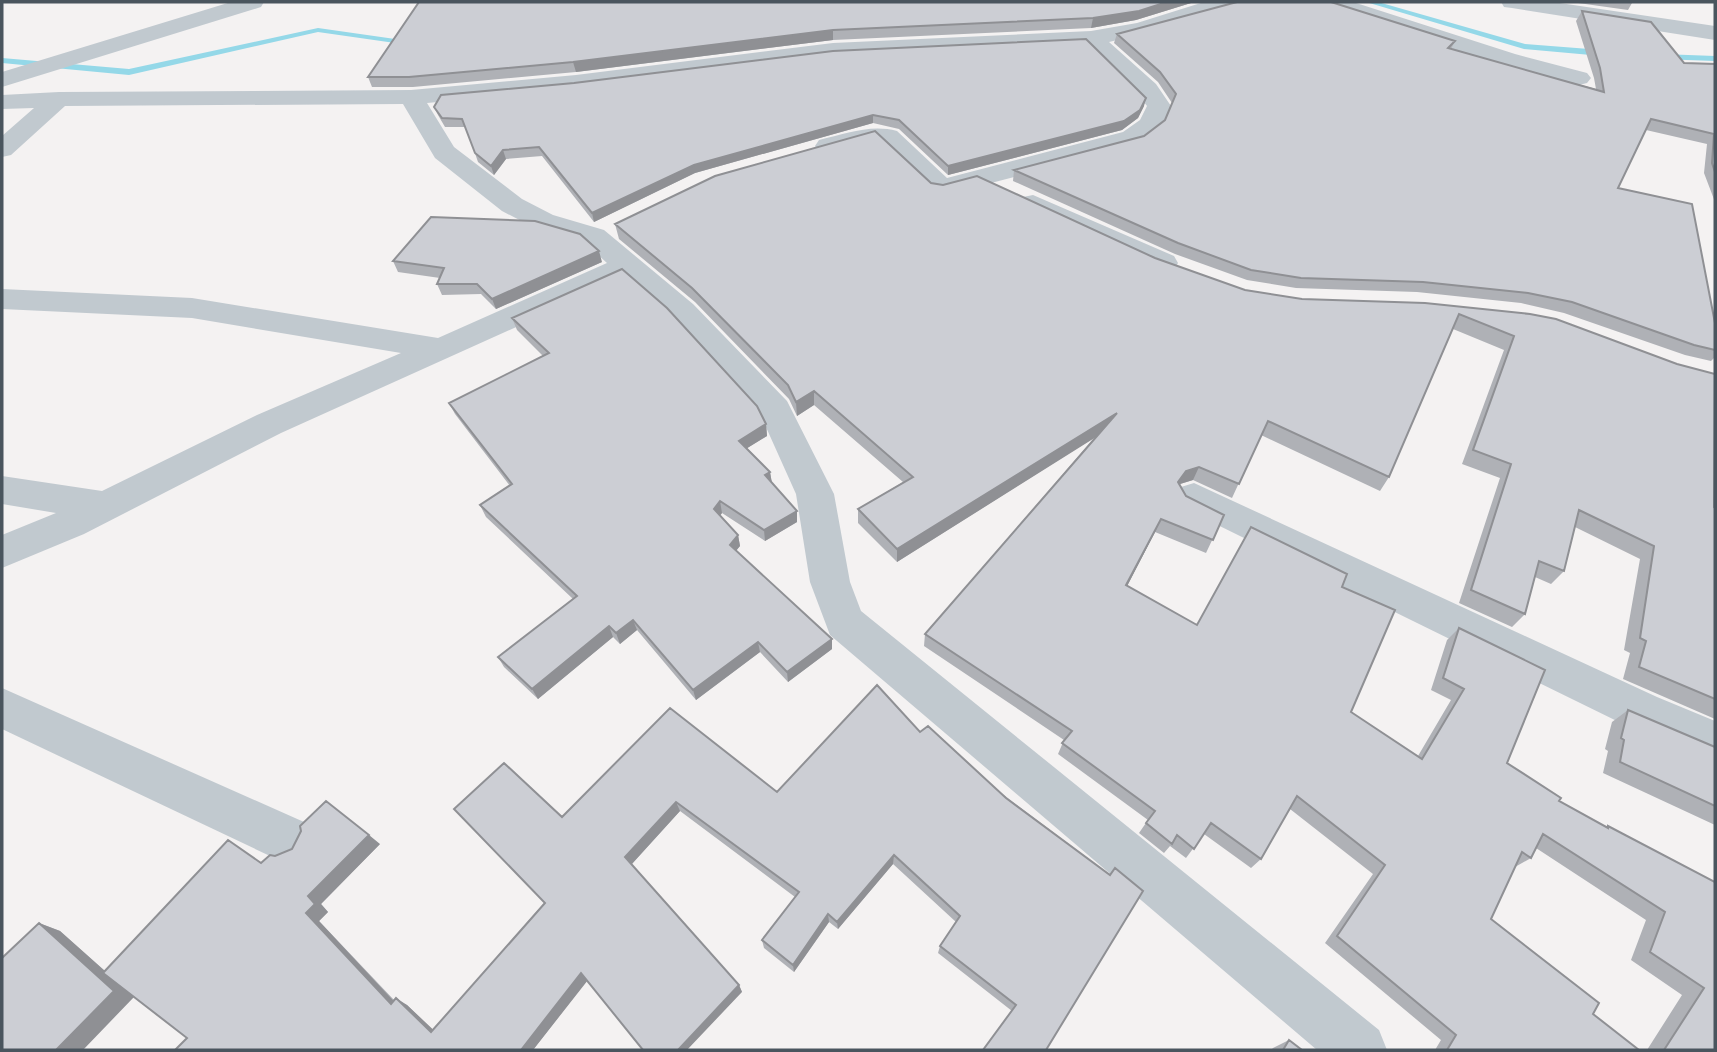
<svg xmlns="http://www.w3.org/2000/svg" width="1717" height="1052" font-family="Rubik,sans-serif">
  <rect width="100%" height="100%" fill="#f4f2f2"/>
  <g fill="none" stroke-linecap="round" stroke-linejoin="round">
    <!-- stream -->
    <path fill="#94d8e8" fill-rule="evenodd" d="M1366,2H1378L1525,44L1602,50L1606,53L1602,56L1524,49Z
      M318,28L409,41L413,43L409,45L318,32L129,75L2,63V58L129,69Z
      M1661,54L1715,56V61L1658,59L1657,57Z"/>
    <!-- minor -->
    <path fill="#c1c9cf" fill-rule="evenodd" d="M231,2H264L261,7L2,87V72Z
      M1204,2H1236L1233,7L1167,28L1109,42L1156,84L1171,106L1160,129L1141,144L941,196L931,194L880,143L828,154L819,152L815,146L819,140C846,134 870,124 897,131L947,178L1123,132L1140,120L1147,106L1138,94L1085,45L833,57L576,89L427,103L454,147L522,199L553,215L604,230L693,304L787,401L834,494L850,582L861,611L1379,1030L1387,1050H1317L830,635L810,582L796,494L761,416L671,318L625,278L281,433L84,534L2,568V535L56,513L2,504V476L102,491L257,415L401,353L192,318L2,309V289L192,298L438,338L607,263L584,242L533,227L502,211L435,158L403,104L65,106L11,155L2,157V136L34,108L2,109V95L59,92L411,90L576,75L833,43L1091,31L1137,23Z
      M1321,2H1353L1515,54L1587,73L1591,78L1587,83L1579,85L1499,64L1324,7Z
      M1501,2H1553L1715,26V40L1512,8L1504,7Z
      M1033,195L1174,256L1178,263L1174,270L1163,272L1152,270L1023,209L1019,203L1023,197Z
      M1194,483L1657,697L1715,721V763L1625,725L1181,507L1175,497L1181,487Z
      M2,688L304,822L311,839L304,856L287,863L270,856L2,729Z"/>
  </g>
  <!-- wall -->
  <path fill="#afb1b6" d="M419,2H1192L1191,3L1136,20L1091,28L833,40L576,72L413,87H372L368,77Z
    M1571,2H1631L1632,3L1628,10Z
    M1582,11L1684,63L1715,64V202L1704,173L1707,144L1646,130L1618,188L1715,323V357L1711,361L1685,355L1564,313L1521,303L1417,292L1296,288L1247,280L1175,254L1013,181L1014,170L1144,136L1165,120L1172,103L1158,82L1114,43L1117,34L1455,41L1451,49L1596,89L1594,78L1576,21Z
    M1144,106L1138,118L1122,130L948,175L899,129L873,123L695,173L594,222L542,156L506,159L494,175L478,162L466,127H445L438,115L434,107Z
    M931,183L1155,258L1245,290L1302,299L1530,314L1715,508V719L1623,679L1630,653L1624,650L1640,559L1575,527L1564,571L1551,584L1535,577L1525,614L1512,627L1459,603L1500,478L1462,464L1504,350L1453,329L1389,477L1380,491L1261,435L1232,498L1193,480L1180,484L1186,496L1224,515L1206,553L1155,532L1127,586L1197,625L1342,587L1351,712L1418,756L1451,700L1431,690L1447,640L1459,628L1507,763L1559,801L1606,827L1608,826L1715,882V1050H1647L1682,995L1631,960L1646,920L1536,848L1531,858L1515,867L1491,919L1593,1014L1639,1050H1435L1441,1040L1325,943L1373,874L1290,809L1261,859L1251,868L1204,834L1186,858L1170,846L1164,853L1139,833L1148,820L1058,754L1064,740L924,646L925,634L1095,437L897,562L858,523V509L903,482L814,405L797,416L789,399L695,302L619,239L615,224Z
    M393,261L602,262L496,309L481,294L442,295L437,284L440,278L398,272Z
    M512,318L766,424L767,436L747,448L770,472L772,483L797,522L765,541L722,513L720,516L738,535L740,546L736,550L832,649L788,682L760,652L696,700L637,630L620,644L613,637L538,699L504,667L498,657L573,599L486,517L480,505L510,486L455,414L449,403L543,356L517,330Z
    M670,708L777,792L920,732L1110,875L1012,1011L938,953L940,946L956,922L893,864L838,929L829,922L794,972L764,948L762,940L795,897L680,811L631,865L739,985L742,992L587,980L533,1050L187,1038L125,990L134,997L39,923L60,931L105,971L262,863L275,856L380,844L321,904L328,912L319,921L394,1000L407,1005L433,1030L544,903L562,817Z
    M1628,710L1715,747V825L1603,773L1608,751L1605,749L1612,722Z
    M1289,1040L1302,1050H1271L1273,1048Z"/>
  <!-- shaded-wall -->
  <path fill="#8f9094" d="M1167,2H1192L1191,3L1136,20L1091,28L1093,18Z
    M833,30V40L576,72L573,62Z
    M1146,98L1144,106L1138,118L1122,130L948,175V166Z
    M873,115V123L695,173L594,222L592,213L694,165Z
    M503,150L506,159L494,175L491,166Z
    M599,251L602,262L496,309L492,299Z
    M814,391V405L797,416L796,402Z
    M1117,413L1112,427L897,562V549Z
    M766,424L767,436L741,452L739,441Z
    M1199,467L1193,480L1180,484L1178,482L1186,471Z
    M770,472L772,484L765,475Z
    M720,501L722,513L716,520L714,509Z
    M797,511V522L765,541L764,530Z
    M1161,519L1155,532L1121,598L1126,585Z
    M738,535L740,546L732,556L730,545Z
    M633,620L637,630L620,644L616,633Z
    M609,626L613,637L538,699L532,689Z
    M832,639V649L788,682L787,672Z
    M758,642L760,652L696,700L693,690Z
    M676,802L680,811L630,866L625,857Z
    M369,835L380,844L321,904L328,912L319,921L402,1010L391,1004L306,913L308,896Z
    M894,855L893,864L838,929L837,922Z
    M828,914L829,922L794,972L793,965Z
    M39,923L60,931L134,997L83,1050H56Z
    M581,973L588,980L533,1050H521Z
    M739,985L742,992L687,1050H678Z
    M396,998L407,1005L442,1038L431,1032Z"/>
  <!-- building -->
  <path fill="#ccced4" stroke="#8f9094" stroke-width="2" d="M419,2H1167L1139,11L1093,18L833,30L573,62L409,77H368Z
    M1237,2H1331L1455,41L1448,48L1604,92L1600,68L1582,11L1651,22L1684,63L1715,64V172L1712,163L1714,134L1651,119L1618,188L1692,204L1715,323V350L1694,345L1572,302L1528,293L1423,282L1301,278L1251,270L1178,243L1014,170L1144,136L1165,120L1176,94L1160,72L1117,34Z
    M1086,39L1146,98L1140,110L1124,121L948,166L899,120L873,115L694,165L592,213L539,147L503,150L491,166L475,153L462,119L442,118L434,107L441,95L574,83L833,51Z
    M875,131L931,183L943,185L977,176L1155,258L1245,290L1302,299L1425,303L1530,314L1556,319L1677,364L1715,374L1714,507L1715,508V699L1639,667L1646,641L1640,638L1654,546L1579,510L1564,571L1539,561L1525,614L1471,590L1511,464L1473,450L1514,336L1459,314L1389,477L1268,421L1239,484L1199,467L1186,471L1178,482L1186,496L1224,515L1213,540L1161,519L1126,585L1197,625L1251,527L1347,574L1342,587L1395,610L1351,712L1422,759L1464,689L1443,678L1459,628L1545,670L1507,763L1561,798L1559,801L1608,828V826L1715,882V1050H1664L1704,988L1650,952L1665,912L1543,834L1531,858L1522,852L1491,919L1599,1003L1593,1014L1639,1050H1447L1456,1035L1337,936L1385,865L1297,796L1261,859L1211,823L1194,849L1177,835L1172,844L1146,823L1155,811L1062,743L1072,731L925,634L1117,413L897,549L858,509L913,477L814,391L796,402L788,385L692,288L615,224L715,176Z
    M431,217L535,221L580,234L599,251L492,299L477,284H437L444,268L393,261Z
    M622,269L667,308L757,406L766,424L739,441L770,472L765,475L797,511L764,530L720,501L714,509L738,535L730,545L832,639L787,672L758,642L693,690L633,620L616,633L609,626L532,689L498,657L577,596L480,505L512,484L449,403L549,353L512,318Z
    M877,685L920,732L928,726L1006,798L1110,875L1115,868L1143,891L1046,1050H983L1016,1005L940,946L960,916L894,855L837,922L828,914L793,965L762,940L799,892L676,802L625,857L739,985L678,1050H643L581,973L521,1050H175L187,1038L103,973L228,840L261,863L270,855L275,856L292,849L301,831L300,826L326,801L369,835L308,896L315,904L306,913L391,1004L396,998L431,1032L545,903L454,809L504,763L562,817L670,708L777,792Z
    M1628,710L1715,747V806L1620,762L1624,740L1621,738Z
    M39,923L114,991L56,1050H2V958Z
    M1289,1040L1302,1050H1283Z"/>
  <!-- border -->
  <rect width="1717" height="1052" fill="none" stroke="#4a555e" stroke-width="7"/>
</svg>
